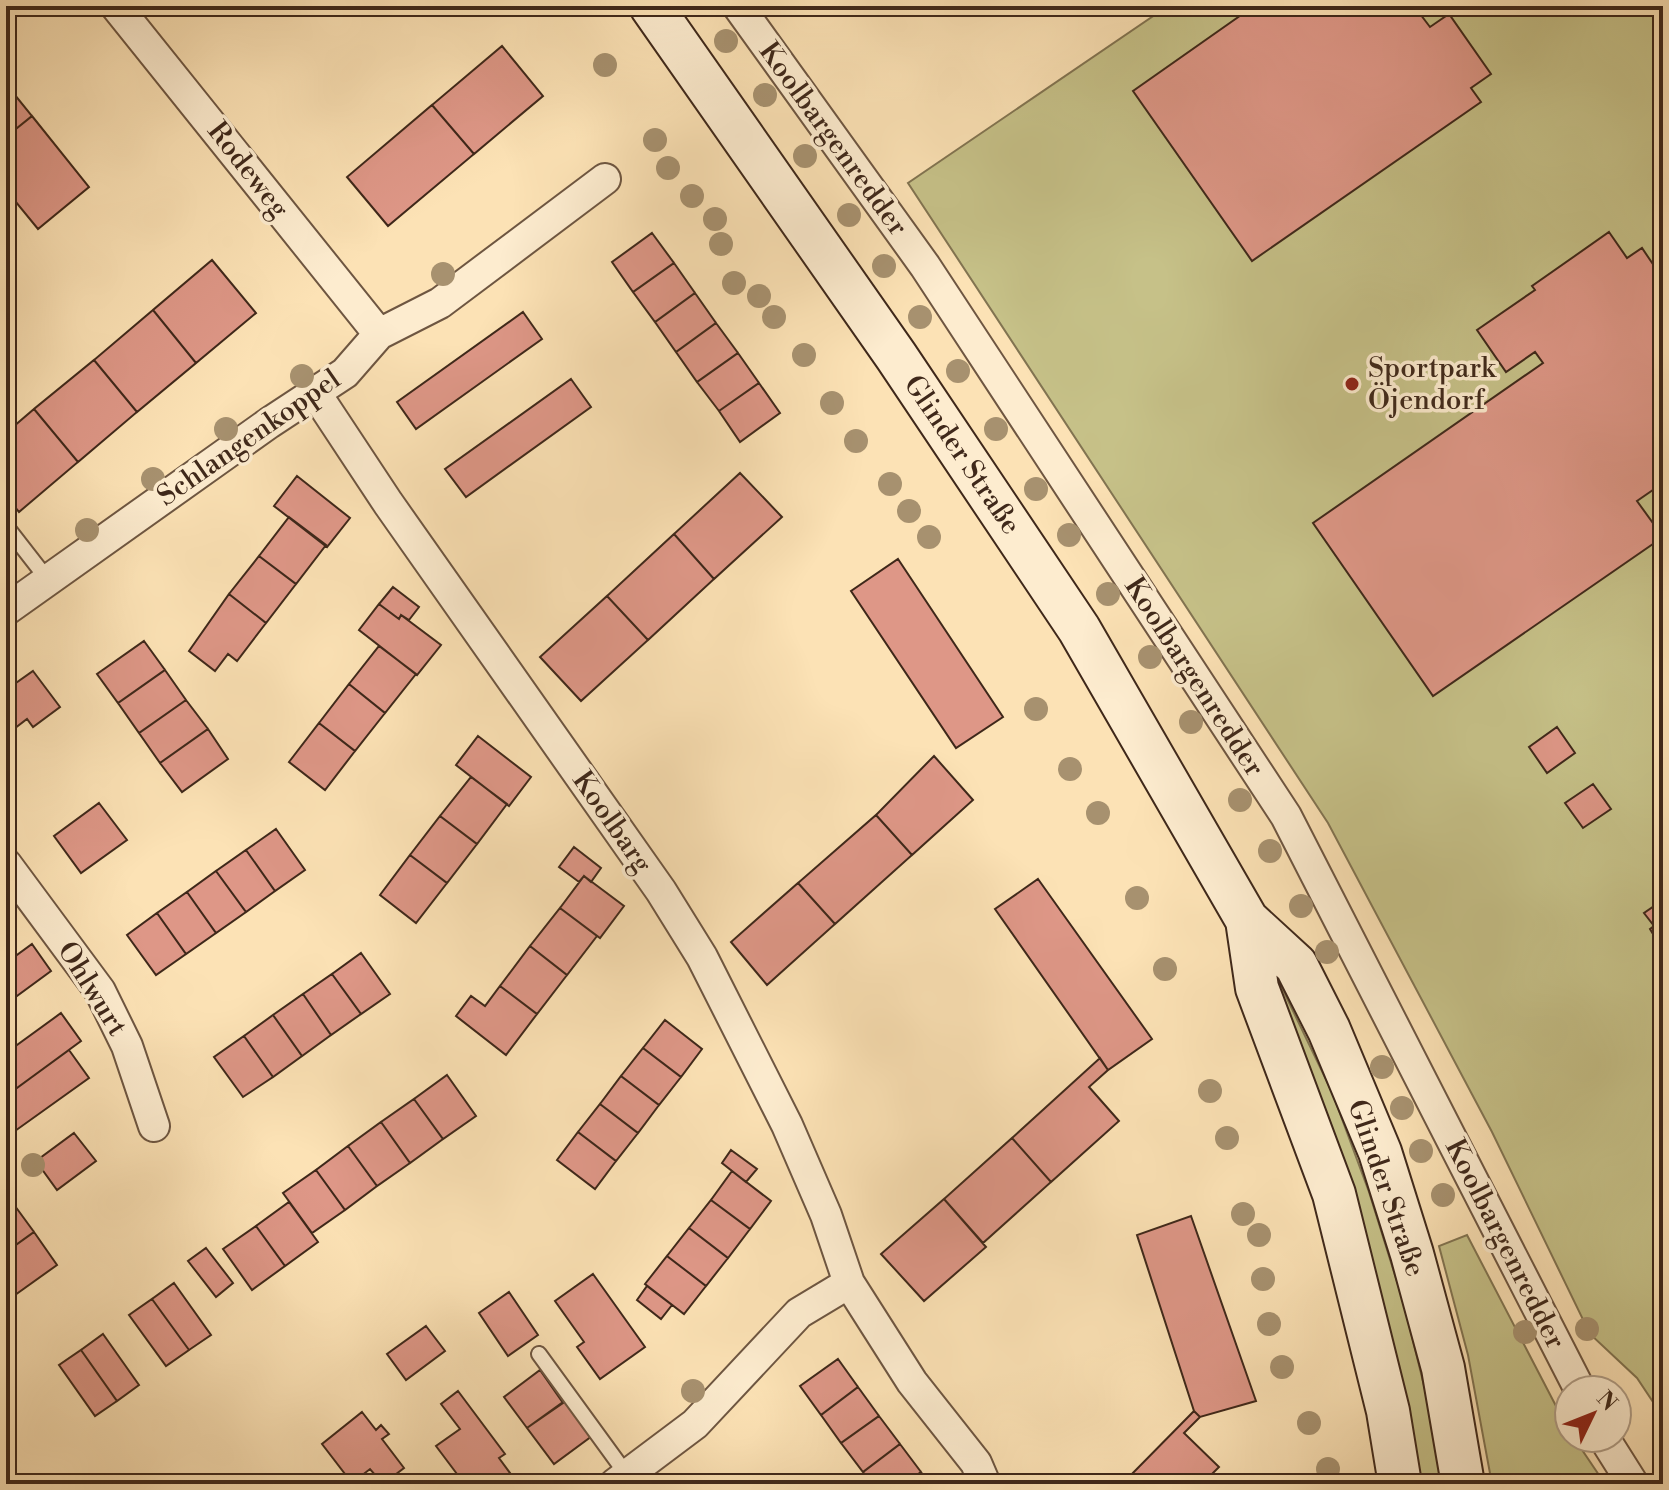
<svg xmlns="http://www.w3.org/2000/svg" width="1669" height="1490" font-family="'Libre Bodoni',serif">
  <rect width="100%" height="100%" fill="#fce2b5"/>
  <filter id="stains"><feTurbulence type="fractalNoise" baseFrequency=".0025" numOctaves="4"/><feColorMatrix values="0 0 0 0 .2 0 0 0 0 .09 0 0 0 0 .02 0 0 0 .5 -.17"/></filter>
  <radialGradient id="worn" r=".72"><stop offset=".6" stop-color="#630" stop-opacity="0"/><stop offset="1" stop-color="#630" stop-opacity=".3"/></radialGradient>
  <!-- green -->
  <path fill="#c6c188" stroke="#827451" stroke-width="2" d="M1168,6H1663V1417L1637,1378L1590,1334L1492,1132L1328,823L908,183Z
    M1272,978L1281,986L1332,1092L1369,1192L1404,1304L1430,1410L1442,1484H1423Z
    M1467,1235L1569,1431V1438H1574L1605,1484H1492L1468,1355L1439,1246Z"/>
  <!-- building -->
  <path fill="#de9787" stroke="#3f281a" stroke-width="2" d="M1254,6H1414L1430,27L1449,14L1491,74L1471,88L1481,102L1252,261L1133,91Z
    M502,46L543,96L474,154L432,105Z
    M6,84L32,116L6,137Z
    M432,105L474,154L388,226L347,177Z
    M32,116L89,187L38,229L6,190V137Z
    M1609,232L1627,258L1642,248L1663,279V483L1637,501L1663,537L1433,696L1313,523L1543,363L1535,352L1506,372L1477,330L1535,290L1532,286Z
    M652,233L674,263L633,292L612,262Z
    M212,260L256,313L196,363L153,310Z
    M674,263L695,293L655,322L633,292Z
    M695,293L716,323L676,352L655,322Z
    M153,310L196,363L137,412L94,360Z
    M523,312L542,339L416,429L397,402Z
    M716,323L738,353L697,382L676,352Z
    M738,353L759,383L719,411L697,382Z
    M94,360L137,412L78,462L34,409Z
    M571,379L591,407L466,497L445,469Z
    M759,383L780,413L740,442L719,411Z
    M34,409L78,462L19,512L6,496V433Z
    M740,473L782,517L714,579L674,534Z
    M297,476L350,518L327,547L274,506Z
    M289,517L326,545L296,584L259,556Z
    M674,534L714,579L648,640L607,596Z
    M259,556L296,584L266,623L229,594Z
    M898,559L1003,717L956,748L851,591Z
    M393,587L419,607L409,620L401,615L399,619L379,604Z
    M229,594L266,623L237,661L228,654L215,671L189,651Z
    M607,596L648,640L581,701L540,657Z
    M379,604L399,619L401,615L441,645L417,675L359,630Z
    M144,641L165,670L118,703L97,674Z
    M379,646L416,674L385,713L349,684Z
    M165,670L186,700L139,733L118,703Z
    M33,671L60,707L33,727L27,719L6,735V690Z
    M349,684L385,713L355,751L319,723Z
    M186,700L208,729L160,763L139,733Z
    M319,723L355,751L325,790L289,762Z
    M1557,727L1575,753L1547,773L1529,747Z
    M208,729L228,759L182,792L160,763Z
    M478,736L531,777L509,806L456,765Z
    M934,756L973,800L912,855L876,815Z
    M471,777L507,804L477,844L440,816Z
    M1593,784L1611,809L1583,828L1565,803Z
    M99,803L127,840L81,873L54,836Z
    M876,815L912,855L835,924L798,883Z
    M440,816L477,844L447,883L410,855Z
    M276,829L305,870L275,891L246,850Z
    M574,847L601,868L591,882L584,876L579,882L559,867Z
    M246,850L275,891L246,912L216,871Z
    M410,855L447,883L416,923L380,895Z
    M216,871L246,912L216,933L187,892Z
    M584,876L624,906L600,938L560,908Z
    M1038,879L1152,1039L1108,1070L995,909Z
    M798,883L835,924L767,985L731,942Z
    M187,892L216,933L186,954L157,913Z
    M1663,900V934L1656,939L1650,929L1654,926L1644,913Z
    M560,908L597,936L567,975L530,946Z
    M157,913L186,954L156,975L127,935Z
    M32,944L51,971L6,1004V963Z
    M530,946L567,975L537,1014L500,986Z
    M361,953L390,994L361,1014L332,974Z
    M332,974L361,1014L331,1035L303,994Z
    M500,986L537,1014L506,1055L456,1016L471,996L485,1006Z
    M303,994L331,1035L302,1056L273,1015Z
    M61,1013L81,1041L6,1096V1053Z
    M273,1015L302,1056L273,1077L244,1036Z
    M665,1020L702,1049L681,1077L643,1048Z
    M244,1036L273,1077L243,1097L214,1057Z
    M643,1048L681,1077L659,1105L621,1076Z
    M69,1050L89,1078L15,1131L6,1120V1096Z
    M1100,1058L1108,1070L1089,1087L1119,1121L1051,1182L1012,1138Z
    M447,1075L476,1116L443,1139L414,1099Z
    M621,1076L659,1105L638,1133L600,1104Z
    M414,1099L443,1139L410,1163L381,1122Z
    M600,1104L638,1133L616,1161L578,1132Z
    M381,1122L410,1163L377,1186L348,1146Z
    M578,1132L616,1161L595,1189L557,1160Z
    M74,1133L96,1161L57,1190L36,1161Z
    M1012,1138L1051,1182L983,1243L944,1199Z
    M348,1146L377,1186L345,1210L316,1170Z
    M731,1150L757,1169L746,1182L722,1163Z
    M316,1170L345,1210L312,1233L283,1193Z
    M732,1171L771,1201L750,1229L711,1200Z
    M6,1193L15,1206L6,1212Z
    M944,1199L986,1247L924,1301L881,1254Z
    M711,1200L750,1229L728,1258L689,1228Z
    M289,1202L318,1242L285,1266L256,1226Z
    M15,1206L34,1232L6,1252V1212Z
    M1191,1216L1256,1401L1200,1417L1194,1411L1137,1235Z
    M256,1226L285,1266L252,1290L223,1249Z
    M689,1228L728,1258L706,1286L667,1256Z
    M34,1232L57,1265L8,1300L6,1296V1252Z
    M206,1248L233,1283L216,1297L188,1261Z
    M667,1256L706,1286L684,1314L645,1284Z
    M593,1274L645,1347L600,1379L577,1347L584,1342L555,1301Z
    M174,1283L211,1335L189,1350L152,1299Z
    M647,1286L672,1305L661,1319L637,1300Z
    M509,1292L538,1335L508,1356L479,1313Z
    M152,1299L189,1350L166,1366L129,1315Z
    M426,1326L445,1351L406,1380L387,1354Z
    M103,1334L139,1385L117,1401L81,1350Z
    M81,1350L117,1401L95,1416L59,1365Z
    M838,1359L858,1387L821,1415L800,1386Z
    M540,1370L563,1403L527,1428L504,1397Z
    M858,1387L879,1416L841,1443L821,1415Z
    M458,1391L505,1454L499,1458L518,1484H452L460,1478L436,1446L460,1429L441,1404Z
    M566,1400L592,1436L554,1464L527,1428Z
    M1194,1411L1200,1417L1184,1433L1219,1467L1202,1484H1126L1124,1482Z
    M362,1412L376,1430L381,1425L389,1434L382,1439L404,1468L383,1484L370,1469L352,1483L322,1444Z
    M879,1416L900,1444L863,1472L841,1443Z
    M900,1444L921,1472L905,1484H872L863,1472Z
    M921,1472L929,1484H905Z"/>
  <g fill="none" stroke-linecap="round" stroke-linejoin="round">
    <defs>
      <path id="lane" d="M6,526L48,580
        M539,1354L627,1475"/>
      <path id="street" d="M116,6L379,334
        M738,6L925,266L1286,816L1580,1390
        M316,394L388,503L661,891L702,957L787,1125L826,1215L849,1283L912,1382L976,1463L985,1484
        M6,610L269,423L345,373L379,334L440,303L605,179
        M6,864L100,991L127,1046L154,1126
        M1604,1438L1633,1484
        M615,1484L695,1424L799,1313L849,1283"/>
      <path id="secondary" d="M651,6L896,356L1079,629L1247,920L1296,965L1329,1030L1380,1152L1412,1254L1443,1368L1463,1484
        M1247,920L1257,988L1334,1194L1388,1411L1400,1484"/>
    </defs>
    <!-- lane casing -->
    <use href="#lane" stroke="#6e5641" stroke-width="18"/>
    <!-- street casing -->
    <use href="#street" stroke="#6e5641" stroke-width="34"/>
    <!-- secondary casing -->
    <use href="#secondary" stroke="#3f281a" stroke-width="46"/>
    <!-- lane -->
    <use href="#lane" stroke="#fdeccf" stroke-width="14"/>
    <!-- street -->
    <use href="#street" stroke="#fdeccf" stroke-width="30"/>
    <!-- secondary -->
    <use href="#secondary" stroke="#fdeccf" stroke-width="42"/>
  </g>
  <!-- trees -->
  <g fill="#a7916f">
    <circle cx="726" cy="41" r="12"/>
    <circle cx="605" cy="65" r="12"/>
    <circle cx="765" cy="95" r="12"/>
    <circle cx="655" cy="140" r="12"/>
    <circle cx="805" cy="156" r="12"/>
    <circle cx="668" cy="168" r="12"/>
    <circle cx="692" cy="196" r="12"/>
    <circle cx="849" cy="215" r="12"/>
    <circle cx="715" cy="219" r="12"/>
    <circle cx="721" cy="244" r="12"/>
    <circle cx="884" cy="266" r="12"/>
    <circle cx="443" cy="274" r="12"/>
    <circle cx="734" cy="283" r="12"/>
    <circle cx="759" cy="296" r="12"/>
    <circle cx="774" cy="317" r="12"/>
    <circle cx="920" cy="317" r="12"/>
    <circle cx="804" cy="355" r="12"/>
    <circle cx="958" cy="371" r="12"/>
    <circle cx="302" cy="376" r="12"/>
    <circle cx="832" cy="403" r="12"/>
    <circle cx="226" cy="429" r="12"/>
    <circle cx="996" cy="429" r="12"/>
    <circle cx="856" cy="441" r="12"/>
    <circle cx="153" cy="479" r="12"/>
    <circle cx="890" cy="484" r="12"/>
    <circle cx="1036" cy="489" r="12"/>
    <circle cx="909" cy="511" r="12"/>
    <circle cx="87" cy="530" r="12"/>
    <circle cx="1069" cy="535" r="12"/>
    <circle cx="929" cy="537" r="12"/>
    <circle cx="1108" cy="594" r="12"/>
    <circle cx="1150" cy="657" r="12"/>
    <circle cx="1036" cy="709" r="12"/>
    <circle cx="1191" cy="722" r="12"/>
    <circle cx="1070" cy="769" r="12"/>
    <circle cx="1240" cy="800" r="12"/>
    <circle cx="1098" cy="813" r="12"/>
    <circle cx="1270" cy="851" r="12"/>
    <circle cx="1137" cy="898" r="12"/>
    <circle cx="1301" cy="906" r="12"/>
    <circle cx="1327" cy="952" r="12"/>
    <circle cx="1165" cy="969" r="12"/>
    <circle cx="1382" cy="1067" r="12"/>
    <circle cx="1210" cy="1091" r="12"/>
    <circle cx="1402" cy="1108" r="12"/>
    <circle cx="1227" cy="1138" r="12"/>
    <circle cx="1421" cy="1151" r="12"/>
    <circle cx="33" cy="1165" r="12"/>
    <circle cx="1443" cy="1195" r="12"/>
    <circle cx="1243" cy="1214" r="12"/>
    <circle cx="1259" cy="1235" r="12"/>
    <circle cx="1263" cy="1279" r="12"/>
    <circle cx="1269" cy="1324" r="12"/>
    <circle cx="1587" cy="1329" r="12"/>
    <circle cx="1525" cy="1332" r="12"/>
    <circle cx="1282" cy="1367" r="12"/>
    <circle cx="693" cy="1391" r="12"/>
    <circle cx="1309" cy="1423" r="12"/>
    <circle cx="1328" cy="1469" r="12"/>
  </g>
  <!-- markers -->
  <circle fill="#8f2418" stroke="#fdeccf" stroke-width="3" cx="1352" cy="384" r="8"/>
  <g text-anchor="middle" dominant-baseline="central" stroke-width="7" stroke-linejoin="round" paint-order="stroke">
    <!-- street labels -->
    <g font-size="28" fill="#3f281a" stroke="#fdeccf">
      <text transform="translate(833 139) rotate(54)">Koolbargenredder</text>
      <text transform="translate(248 170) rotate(52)">Rodeweg</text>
      <text transform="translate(249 438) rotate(-35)">Schlangenkoppel</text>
      <text transform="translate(962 455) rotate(56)">Glinder Straße</text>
      <text transform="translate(1194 677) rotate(57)">Koolbargenredder</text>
      <text transform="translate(612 822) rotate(55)">Koolbarg</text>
      <text transform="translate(92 989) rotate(58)">Ohlwurt</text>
      <text transform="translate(1386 1188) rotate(71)">Glinder Straße</text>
      <text transform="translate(1505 1244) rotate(63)">Koolbargenredder</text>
    </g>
    <!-- poi labels -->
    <g font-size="28" fill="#3f281a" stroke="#fdeccf" text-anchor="start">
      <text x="1368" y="368">Sportpark<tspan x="1368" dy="32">Öjendorf</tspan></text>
    </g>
  </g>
  <!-- margin -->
  <rect width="1669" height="1490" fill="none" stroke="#fce2b5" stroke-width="32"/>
  <rect x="8" y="8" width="1653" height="1474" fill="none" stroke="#3f281a" stroke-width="4"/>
  <rect x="16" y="16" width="1637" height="1458" fill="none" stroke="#3f281a" stroke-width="2"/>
  <!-- north arrow -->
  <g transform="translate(1593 1414) rotate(47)"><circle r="38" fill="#fdeccf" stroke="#b19e87" stroke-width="2"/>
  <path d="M0-6L14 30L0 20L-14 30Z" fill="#8f2418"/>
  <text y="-12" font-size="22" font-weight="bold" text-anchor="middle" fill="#3f281a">N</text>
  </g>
  <rect width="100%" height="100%" filter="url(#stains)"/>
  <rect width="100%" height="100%" fill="url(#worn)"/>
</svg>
